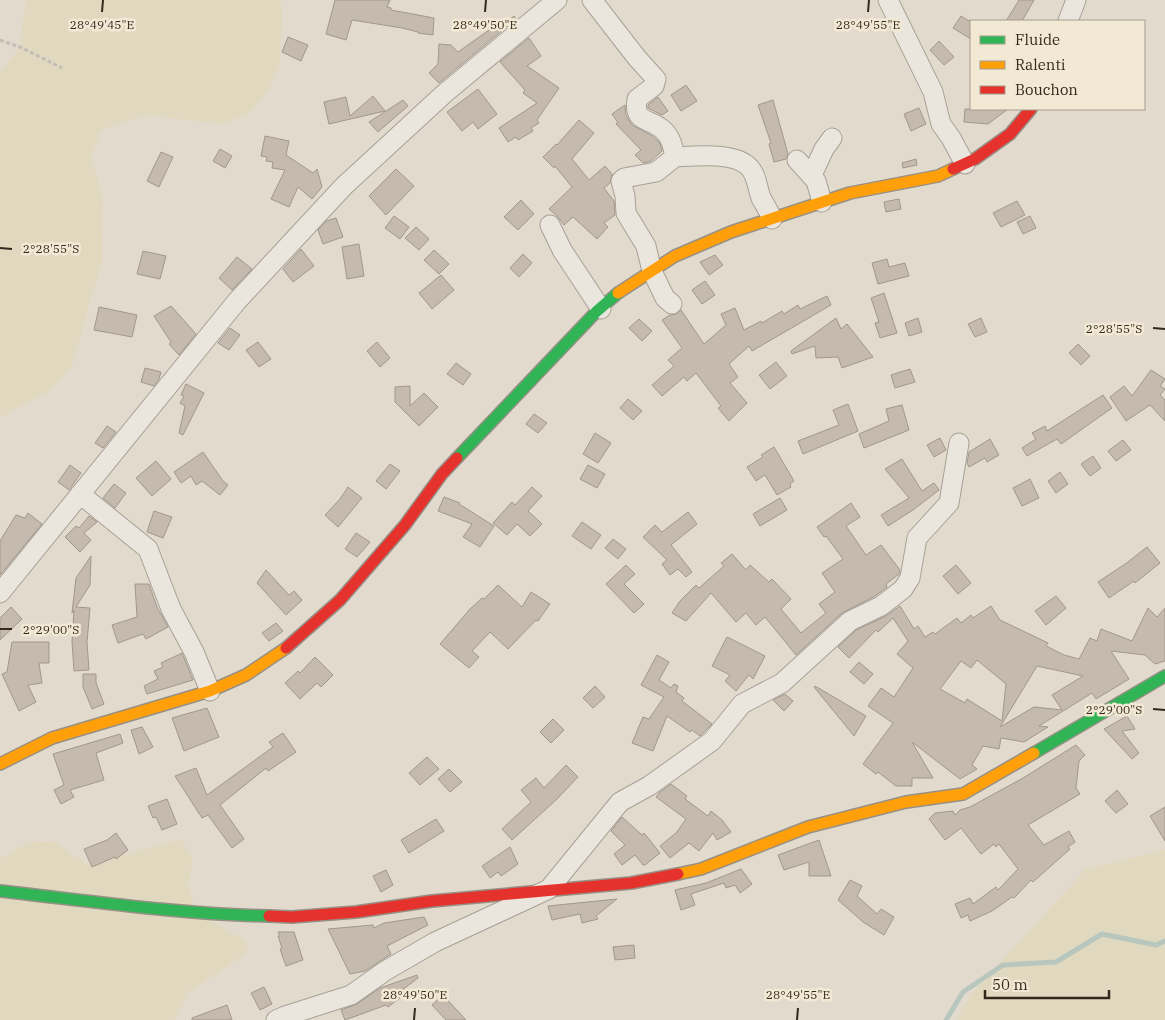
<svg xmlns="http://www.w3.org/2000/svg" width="1165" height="1020" font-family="'IBM Plex Serif',serif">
  <rect width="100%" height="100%" fill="#e2dbcd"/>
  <!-- farmland -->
  <path fill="#e0d9bf" d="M26,0H279L282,6L280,64L268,91L248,115L220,124L145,115L101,130L91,157L103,201L102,260L72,366L53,388L0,418V71L19,49Z
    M181,839L193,859L188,884L194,905L210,921L245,940L248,948L243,956L189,992L175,1020H0V859L27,843L35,842H55L88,865Z
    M1165,850V1020H956L972,993L1086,869Z"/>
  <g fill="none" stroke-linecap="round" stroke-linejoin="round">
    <!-- stream -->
    <path stroke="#b8c7bd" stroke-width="5" d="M946,1020L963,992L1003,965L1056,962L1102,934L1156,945L1165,941"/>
  </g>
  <!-- building -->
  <path fill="#c5baae" stroke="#a1978c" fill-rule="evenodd" d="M335,0H390L387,7L391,8V10L434,18L433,35L418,33V32L402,28L352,20L346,40L326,34Z
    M1019,0H1034L1022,21H1006Z
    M514,16L516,19L439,83L429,73L438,64L439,44L451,45L458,52L492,28L495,32Z
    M961,16L971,22V39L953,28Z
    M288,37L308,45L301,61L282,52Z
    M529,38L541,56L527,66L559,88L537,120L539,123L531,128L533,131L518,140L516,137L508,142L499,128L537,103L523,93L525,90L500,62Z
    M939,41L954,57L944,65L930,50Z
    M686,85L697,101L681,111L671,95Z
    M478,89L497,114L478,129L473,122L462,131L447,112Z
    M373,96L385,111L329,124L324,102L346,97L350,116Z
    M658,97L668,111L662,115L648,108V105Z
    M403,100L408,106L378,132L369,122Z
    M773,100L788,154L786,159L774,162L769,144L771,143L758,105Z
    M625,105L626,115L632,125L651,135L660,143L662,151L651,161L643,163L635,155L641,150L616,124L618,123L612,114Z
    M919,108L926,124L911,131L904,114Z
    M965,109H1008L988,124L964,122Z
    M579,120L594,133L572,159L589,180L605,166L612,174L610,183L604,188L614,201L615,215L604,223L608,227L597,239L573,217L564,225L557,216L549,209L572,187L555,166L554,168L543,157L556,144L557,145Z
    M265,136L289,141L286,155L313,173L317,169L322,187L312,199L298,187L289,207L271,199L285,170L272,168L273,162L266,161L267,157L261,156Z
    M220,149L232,156L225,168L213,161Z
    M161,152L173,157L159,187L147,181Z
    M916,159L917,165L903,168L902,163Z
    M396,169L414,186L386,215L369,196Z
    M899,199L901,209L886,212L884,202Z
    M521,200L534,214L518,230L504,217Z
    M1017,201L1025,215L1001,227L993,213Z
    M394,216L409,227L400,239L385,228Z
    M1030,216L1036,228L1023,234L1017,222Z
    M336,218L343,237L323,244L318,230L326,221Z
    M416,227L429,239L419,250L405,238Z
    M359,244L364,276L347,279L342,247Z
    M301,249L314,266L293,282L283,269Z
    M434,250L449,264L439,274L424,260Z
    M143,251L166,256L160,279L137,274Z
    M523,254L532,263L519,277L510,268Z
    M715,255L723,265L709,275L700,262Z
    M237,257L252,269L232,290L219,278Z
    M887,259L889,267L905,263L909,276L878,284L872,263Z
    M441,275L454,290L432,309L419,293Z
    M705,281L715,295L702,304L692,290Z
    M884,293L897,333L880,338L875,323L879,322L871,298Z
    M827,296L831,305L752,351L749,346L729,364L738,377L730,383L747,403L729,421L718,408L721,406L696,373L687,381L684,377L662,396L652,385L674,366L668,360L682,348L662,320L670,315L676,314L681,310L704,344L726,325L721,314L735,308L744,330L761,321L762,323L782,311L784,314L798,305L800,309Z
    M171,306L196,334L179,355L169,344L171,342L154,316Z
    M99,307L137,315L132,337L94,330Z
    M836,318L841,329L847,324L873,357L842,368L838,357L816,358L815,346L792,354L791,351Z
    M918,318L922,332L909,336L905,323Z
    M981,318L987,332L975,337L968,324Z
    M639,319L652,331L642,341L629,328Z
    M230,328L240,335L229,350L218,343Z
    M258,342L271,359L259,367L246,350Z
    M377,342L390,358L380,367L367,351Z
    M1078,344L1090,356L1081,365L1069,353Z
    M776,362L787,376L770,389L759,375Z
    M456,363L471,374L463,385L447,374Z
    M145,368L161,372L159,379L154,386L141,382Z
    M910,369L915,382L895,388L891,375Z
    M1151,370L1165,379L1160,386L1165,389L1160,395L1165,400V421L1150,405L1126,421L1110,397L1124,386L1132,396Z
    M186,384L204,393L183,435L179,433L185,406L180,403L184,396L181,395Z
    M410,386V406L424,393L438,407L419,426L395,402V387Z
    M1103,395L1112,408L1061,444L1057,439L1027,456L1022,448L1036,439L1032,433L1045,426L1047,431Z
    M628,399L642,411L633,420L620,408Z
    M848,404L858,431L803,454L798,441L839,425L833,410Z
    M902,405L909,430L864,448L859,434L889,421L886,409Z
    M534,414L547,423L538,433L526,424Z
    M107,426L116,432L103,448L95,443Z
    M595,433L611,443L598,463L583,454Z
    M940,438L946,450L934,457L927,445Z
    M990,439L999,455L987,462L985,458L969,467L967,463L969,452Z
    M1123,440L1131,450L1116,461L1108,451Z
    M774,447L794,481L790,484L791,487L777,495L765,475L756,481L747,467L763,457L761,455Z
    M203,452L223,481L228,485L220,495L202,481L196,485L191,476L181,483L174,472Z
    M1093,456L1101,468L1090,476L1081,464Z
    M902,459L922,491L934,483L939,490L913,510L888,526L881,515L909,498L885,469Z
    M156,461L171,479L152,496L136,478Z
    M390,464L400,471L386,489L376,481Z
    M70,465L81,473L69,490L58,482Z
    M588,465L605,474L597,488L580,479Z
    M1060,472L1068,484L1056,493L1048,481Z
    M1030,479L1039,498L1022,506L1013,488Z
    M114,484L126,493L115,508L103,498Z
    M348,487L362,498L338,527L325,515L340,499Z
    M532,487L542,496L528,511L542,524L530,536L517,524L507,535L493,523L512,502L515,505Z
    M444,497L460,503L459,504L494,526L480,547L463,537L472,524L438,511Z
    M780,498L787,510L760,526L753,514Z
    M851,503L860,517L846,526L866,555L881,545L900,570L899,574L886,584L887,587L875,596L842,613L796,655L765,617L756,625L746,613L736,622L711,593L686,621L672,613L680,601L696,585L699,588L724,566L721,563L732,554L746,570L750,565L769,582L772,579L791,599L781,609L801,633L826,613L819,604L835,592L822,573L843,559L826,536L824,537L817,527Z
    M154,511L172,517L163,538L147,532Z
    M688,512L697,524L671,545L692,572L686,577L678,569L670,575L662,564L667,560L643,537L655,525L662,532Z
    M28,513L42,524L0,575V541L16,515L25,518Z
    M89,516L97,522L84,533L91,540L80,552L65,537L76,526L79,528Z
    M582,522L601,535L591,549L572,536Z
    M356,533L370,542L357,557L345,549Z
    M613,539L626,549L618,559L605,548Z
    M1147,547L1160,563L1135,583L1134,581L1109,598L1098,582L1128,562Z
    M91,556L90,585L76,607L90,608L87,642L89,670L74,671L72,642L74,610L72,613L76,578Z
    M626,565L635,574L624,584L644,604L634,613L606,584Z
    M956,565L971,583L958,594L943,576Z
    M266,570L289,595L294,591L302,600L286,615L257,583Z
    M135,584H149L157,607L168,627L146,639L143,634L118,643L112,625L137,617Z
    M498,585L522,607L531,592L550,604L538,621L536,620L508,649L490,632L472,651L479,657L469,668L440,644L470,609L482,598L484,599Z
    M1056,596L1066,608L1046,625L1035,611Z
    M900,606L914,629L918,626L925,637L933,632L935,634L957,618L961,623L971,615L973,618L991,606L1000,620L1048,643L1046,646L1064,655L1079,659L1090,638L1097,641L1101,629L1132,641L1148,608L1157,617L1165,608V661L1155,664L1145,655L1111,651L1129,679L1096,699L1092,693L1039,726L1048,727L1024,742L1001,738L999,749L983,746L972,765L977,769L960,779L912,742L933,778H912V786H896L878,772L876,774L863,764L893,723L868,706L881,688L894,697L913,668L897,654L908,641L893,618L878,632L876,630L849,658L838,647L856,630L886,616ZM977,660L1006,684L1002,721L967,699L965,703L940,689L961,661L971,668ZM1037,666L1083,676L1052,695L1062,710L1034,707L1000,727Z
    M11,607L22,619L0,640V618Z
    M276,623L283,631L269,641L262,633Z
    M727,637L765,656L753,679L749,675L736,691L725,681L730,675L712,666Z
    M12,642H49V663H39L42,683L28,685L36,702L19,711L2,674L7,672Z
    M182,653L193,680L147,694L144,686L158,679L154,671L163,667L161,663Z
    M657,655L669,662L659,680L671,688L674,684L678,686L676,692L684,698L682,701L712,724L700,736L692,730L690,732L667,716L653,751L632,743L643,717L649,719L664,697L641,685Z
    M315,657L333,675L321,687L317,683L300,699L285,683L298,671L300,673Z
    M859,662L873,674L864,684L850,672Z
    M83,674H96V683L104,704L92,709L83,687Z
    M595,686L605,697L593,708L583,698Z
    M815,686L866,716L854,736L814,687Z
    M785,694L793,701L784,711L773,700Z
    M207,708L219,737L184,751L172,718Z
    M1127,716L1135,729L1122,731L1139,753L1132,759L1104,729Z
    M553,719L564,730L551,743L540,732Z
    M142,727L153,747L139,754L131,730Z
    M283,733L296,752L268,771L266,768L220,805L244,839L232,848L208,815L202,818L175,776L196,768L207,795L273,747L269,742Z
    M120,734L123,743L96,753L104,780L70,790L74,797L61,804L54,790L64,785L53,754Z
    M1076,745L1085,755L1079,761L1076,788L1080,794L1028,825L1044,845L1069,831L1075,842L1068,847L1070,849L1033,882L1031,880L1014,898L1012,897L992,911L970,921L968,915L961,918L955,904L970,898L973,904L996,887L998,890L1018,869L999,844L996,847L994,844L981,854L961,828L945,840L929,819L935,813L953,811L955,815L960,810L970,807L1023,778Z
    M427,757L439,769L420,785L409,773Z
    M566,765L578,777L556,800L512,840L502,829L531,802L521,790L536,778L544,788Z
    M449,769L462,782L450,792L438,779Z
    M671,784L687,796L685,799L708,816L711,811L722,820L731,832L717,840L713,833L699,851L689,843L670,858L660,846L676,833L686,819L656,797L660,792Z
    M1117,790L1128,804L1116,813L1105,801Z
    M167,799L177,824L162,830L156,817L153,818L148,806Z
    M1165,807V841L1150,816Z
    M622,817L642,835L644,833L660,853L645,865H643L635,855L622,865L614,854L625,845L611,831Z
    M436,819L444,831L409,853L401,840Z
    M116,833L128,850L116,859L115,857L92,867L84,849L107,840Z
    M819,840L831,876H809V862L784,870L778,855Z
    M510,847L518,864L501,876L498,872L490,878L482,866Z
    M741,869L752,884L740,893L735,885L726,888L724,883L691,894L695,905L681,910L675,890L706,883Z
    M386,870L393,885L381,892L373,876Z
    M850,880L862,886L857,896L877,914L881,909L894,917L884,935L863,922L838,900Z
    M617,899L596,916L598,919L582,923L580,914L552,920L548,906Z
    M424,917L428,925L387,946L391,954L365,971L350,974L328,929L373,925L374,928L384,923Z
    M278,932H294L303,960L286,966L280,949L282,948L278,936H280Z
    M634,945L635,958L615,960L613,947Z
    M417,975L418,978L397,994L400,998L388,1007L386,1005L345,1020L341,1010L357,1004L380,988Z
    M264,987L272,1004L260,1010L251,993Z
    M443,995L466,1020H446L432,1005Z
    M227,1005L232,1020H192V1018Z"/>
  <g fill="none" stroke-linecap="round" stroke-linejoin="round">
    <defs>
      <path id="street" d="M592,0L637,58L656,79L654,86L637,99C633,123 649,118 662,129C671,136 673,147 675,157C695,156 733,152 748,166C757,174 757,187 761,198C765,205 769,211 772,219
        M888,0L933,92L941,124L951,138L965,164
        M1068,21L1076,0
        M797,160L816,181L822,202
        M812,175L824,149L832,138
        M550,225L562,250L601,309
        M672,304L665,298L652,271L646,246L626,213L625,196L621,181L624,178L656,172L675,157
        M80,494L148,549L171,609L194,652L210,691
        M0,593L237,301L344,186L445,93L557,0
        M276,1020L285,1016L351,995L385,971L435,942L549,889L620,802L649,786L712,741L742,704L782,683L850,621L881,606L903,589L910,578L917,538L949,503L959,443"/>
      <path id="fast" d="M457,458L597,311L618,293
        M1034,753L1165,676
        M0,891C90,901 179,914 269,916"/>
      <path id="slow" d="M618,293L675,256L731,232L850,193L938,176L953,169
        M0,764L52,738L210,691L246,675L286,648
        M678,874L701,869L808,827L906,802L963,794L1034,753"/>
      <path id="jam" d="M953,169L975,159L1010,134L1031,109
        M286,648L340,600L405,525L442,474L457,458
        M269,916L292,917L356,912L432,901L631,883L678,874"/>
    </defs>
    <!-- street casing -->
    <use href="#street" stroke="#a7a096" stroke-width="21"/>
    <!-- fast casing -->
    <use href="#fast" stroke="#979086" stroke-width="14"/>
    <!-- slow casing -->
    <use href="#slow" stroke="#979086" stroke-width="14"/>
    <!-- jam casing -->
    <use href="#jam" stroke="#979086" stroke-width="14"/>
    <!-- path -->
    <path stroke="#c3bdb5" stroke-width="3" stroke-dasharray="4 2.5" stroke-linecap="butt" d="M0,40L20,47L62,68"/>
    <!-- street -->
    <use href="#street" stroke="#eae6de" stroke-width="19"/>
    <!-- fast -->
    <use href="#fast" stroke="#30b455" stroke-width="11"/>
    <!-- slow -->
    <use href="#slow" stroke="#ff9f0a" stroke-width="11"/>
    <!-- jam -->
    <use href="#jam" stroke="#e5322d" stroke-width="11"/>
  </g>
  <!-- ticks -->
  <path fill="none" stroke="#35291f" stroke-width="2" d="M102,12L103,0M485,12L486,0M868,12L869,0M0,248L12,249M1153,328L1165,329M0,629H12M1153,709L1165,710M414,1020L415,1008M797,1020L798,1008"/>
  <g font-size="12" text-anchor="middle" fill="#35291f" stroke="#f2e9d4" stroke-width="5" stroke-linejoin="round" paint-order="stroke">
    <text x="102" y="29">28°49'45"E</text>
    <text x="485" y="29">28°49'50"E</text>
    <text x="868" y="29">28°49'55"E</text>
    <text x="51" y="253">2°28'55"S</text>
    <text x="1114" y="333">2°28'55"S</text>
    <text x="51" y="634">2°29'00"S</text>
    <text x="1114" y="714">2°29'00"S</text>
    <text x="415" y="999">28°49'50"E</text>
    <text x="798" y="999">28°49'55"E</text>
  </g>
  <!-- legend -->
  <rect x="970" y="20" width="175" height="90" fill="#f2e9d4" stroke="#a69c8c"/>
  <rect x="980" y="36" width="25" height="8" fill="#30b455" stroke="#a69c8c"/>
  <text x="1015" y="45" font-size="15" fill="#35291f">Fluide</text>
  <rect x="980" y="61" width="25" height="8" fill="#ff9f0a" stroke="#a69c8c"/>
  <text x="1015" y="70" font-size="15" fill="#35291f">Ralenti</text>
  <rect x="980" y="86" width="25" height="8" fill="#e5322d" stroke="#a69c8c"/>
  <text x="1015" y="95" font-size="15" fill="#35291f">Bouchon</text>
  <!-- scale -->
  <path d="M985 990v8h124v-8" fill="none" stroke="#35291f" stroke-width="2.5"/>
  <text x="992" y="990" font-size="15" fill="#35291f" stroke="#f2e9d4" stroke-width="4" paint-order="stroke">50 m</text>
</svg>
